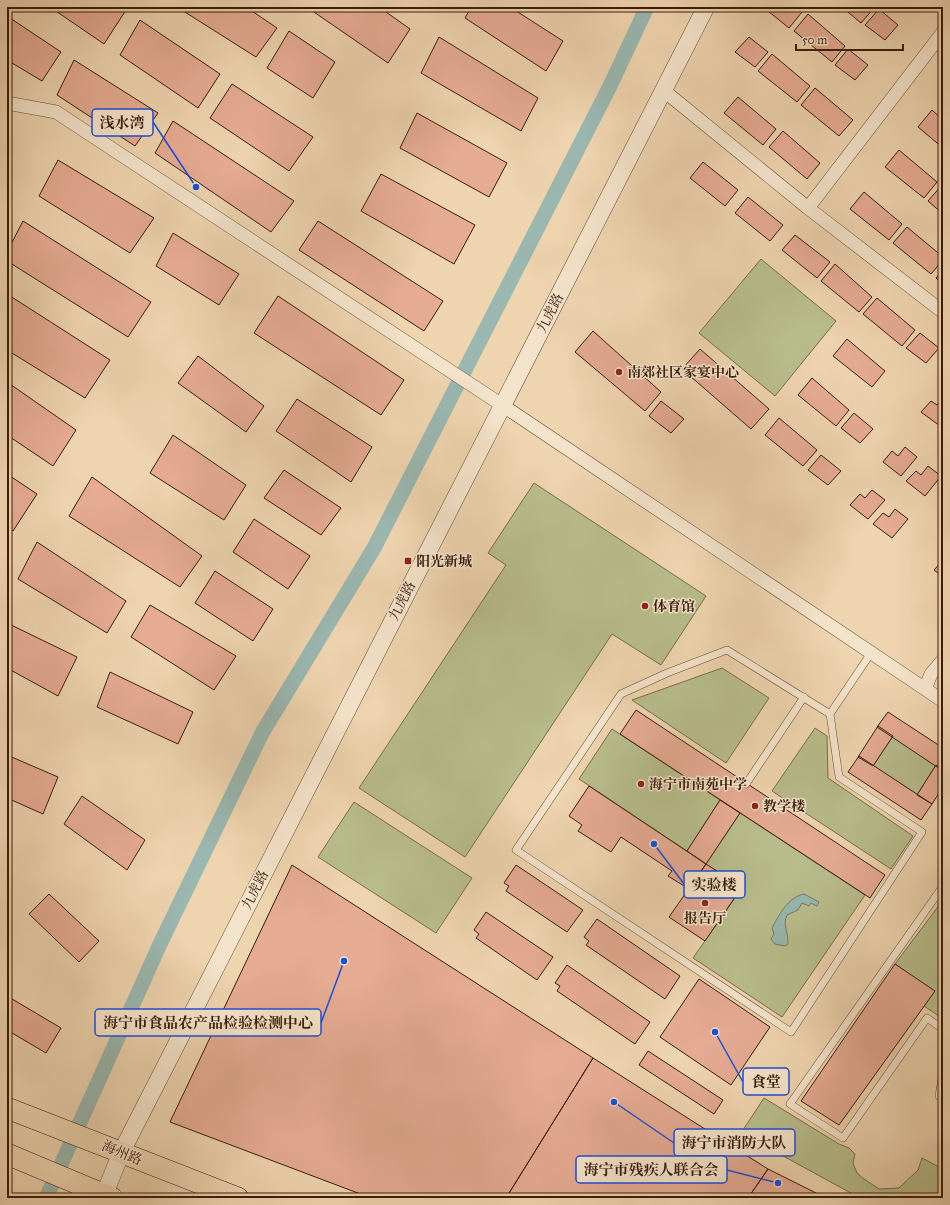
<svg xmlns="http://www.w3.org/2000/svg" width="950" height="1205" font-family="'IM FELL Great Primer','Noto Serif SC',serif">
  <rect width="100%" height="100%" fill="#eed4af"/>
  <filter id="stains"><feTurbulence type="fractalNoise" baseFrequency=".005" numOctaves="4"/><feColorMatrix values="0 0 0 0 .2 0 0 0 0 .09 0 0 0 0 .02 0 0 0 .5 -.17"/></filter>
  <radialGradient id="worn" r=".72"><stop offset=".6" stop-color="#630" stop-opacity="0"/><stop offset="1" stop-color="#630" stop-opacity=".3"/></radialGradient>
  <!-- green -->
  <path fill="#b8bd8b" stroke="#796c4a" d="M761,259L836,321L775,396L699,333Z
    M534,483L706,596L661,665L612,634L465,857L359,788L506,565L488,553Z
    M722,668L769,698L726,763L632,700Z
    M815,728L827,736L828,778L913,836L891,869L772,791Z
    M612,729L720,800L687,851L579,779Z
    M893,736L936,765L917,795L873,766Z
    M354,802L472,878L436,933L318,857Z
    M740,813L865,895L782,1017L693,958L742,888L706,864Z
    M943,900V1019L924,1006L934,991L895,964Z
    M764,1098L839,1144L849,1148L855,1154L853,1163L857,1173L864,1179L879,1189L899,1188L918,1170L922,1158L943,1169V1198H860L741,1133Z"/>
  <!-- water -->
  <path fill="#9ab7b0" stroke="#74796e" d="M804,894L819,902L817,906L811,903L809,906L802,903L798,910L787,915C782,926 789,933 788,944L785,946L775,944L771,939L774,934L772,928C779,915 788,897 804,894Z"/>
  <g fill="none" stroke-linecap="round" stroke-linejoin="round">
    <!-- canal -->
    <path stroke="#9ab7b0" stroke-width="15" d="M46,1198L160,944L262,733L374,548L610,86L647,7"/>
  </g>
  <!-- building -->
  <path fill="#e5ab93" stroke="#3a1c0a" d="M50,7H121L126,10L104,44Z
    M177,7H246L277,28L256,57Z
    M313,7H379L410,29L388,63L311,10Z
    M471,7H510L563,41L546,71L465,18Z
    M763,7H796L802,12L789,28Z
    M842,7H875L861,23Z
    M879,9L898,25L885,40L865,25Z
    M808,14L845,46L832,62L794,31Z
    M7,16L61,52L42,81L7,60Z
    M140,20L220,74L198,108L120,55Z
    M289,31L335,62L313,98L267,68Z
    M439,37L538,98L521,131L421,73Z
    M749,37L768,52L755,67L735,52Z
    M848,49L868,65L855,80L835,65Z
    M772,54L810,86L797,102L758,71Z
    M74,60L158,113L135,146L57,95Z
    M232,84L313,137L289,171L210,118Z
    M815,88L853,120L839,136L801,105Z
    M738,97L776,129L763,145L724,113Z
    M932,110L943,120V148L918,127Z
    M417,113L507,163L489,197L400,148Z
    M173,121L294,201L271,232L155,153Z
    M783,131L820,163L807,179L769,147Z
    M899,150L937,182L924,198L885,167Z
    M58,160L154,218L130,253L39,196Z
    M703,162L738,190L725,206L690,178Z
    M381,174L475,225L454,264L361,211Z
    M942,185L943,186V214L928,201Z
    M864,192L902,224L889,240L850,209Z
    M748,197L783,225L770,241L735,213Z
    M23,221L151,302L128,337L7,261V252Z
    M318,221L443,301L424,331L299,250Z
    M907,227L943,257V260L931,274L893,243Z
    M173,233L239,274L219,305L156,266Z
    M795,235L830,262L817,278L782,250Z
    M835,264L872,297L859,312L821,281Z
    M943,270V284L936,278Z
    M7,294L110,360L85,398L7,350Z
    M278,296L404,380L381,415L254,333Z
    M877,298L915,330L902,346L863,314Z
    M593,331L661,392L645,411L575,352Z
    M920,333L939,348L926,363L906,348Z
    M847,339L885,371L872,387L833,356Z
    M700,349L769,409L751,429L682,369Z
    M198,356L264,406L246,432L178,383Z
    M812,378L849,410L836,426L798,395Z
    M7,382L76,430L53,466L7,435Z
    M943,397V422L940,426L921,412L931,401L937,405Z
    M297,399L372,447L351,482L276,431Z
    M661,401L684,419L671,433L649,416Z
    M854,413L873,429L860,443L841,428Z
    M779,418L817,450L803,466L765,435Z
    M173,435L246,485L224,520L150,473Z
    M905,447L917,457L901,476L883,462L892,451L898,456Z
    M821,455L841,471L828,485L808,470Z
    M928,466L941,476L925,496L906,481L916,471L921,475Z
    M284,470L341,508L321,535L264,498Z
    M7,474L37,494L13,531L7,527Z
    M92,477L202,556L180,587L69,516Z
    M872,490L885,500L868,519L850,505L860,494L865,498Z
    M895,509L908,519L892,538L873,524L883,513L889,517Z
    M254,519L310,556L288,589L233,552Z
    M37,542L126,601L107,633L18,579Z
    M943,560V577L934,570Z
    M215,571L273,609L253,641L195,603Z
    M150,605L236,656L214,690L131,637Z
    M7,623L77,657L58,696L7,668Z
    M110,672L193,712L178,744L97,707Z
    M636,710L885,875L870,898L620,734Z
    M888,712L943,748V771L877,727Z
    M878,726L893,736L873,766L858,757Z
    M7,755L58,777L43,814L7,798Z
    M859,756L932,804L921,820L848,772Z
    M936,765L943,769V787L932,804L917,795Z
    M589,786L706,864L689,889L668,876L672,871L621,837L611,852L578,831L582,825L569,816Z
    M82,796L145,840L127,870L64,824Z
    M720,800L740,813L706,864L687,851Z
    M706,864L742,887L705,941L669,917Z
    M292,865L593,1058L506,1198H371L170,1122Z
    M516,865L583,910L567,932L506,891L509,886L504,883Z
    M49,894L99,941L79,962L29,914Z
    M486,912L553,957L537,980L476,938L479,934L474,930Z
    M597,919L680,976L665,999L586,945L589,941L584,937Z
    M895,964L935,991L839,1125L801,1101Z
    M567,965L650,1022L635,1044L557,991L560,986L555,983Z
    M699,979L770,1027L731,1085L660,1037Z
    M7,996L61,1028L46,1053L7,1030Z
    M648,1051L723,1100L714,1114L639,1065Z
    M593,1058L768,1169L748,1198H506Z
    M768,1169L826,1198H748Z"/>
  <g fill="none" stroke-linecap="round" stroke-linejoin="round">
    <defs>
      <path id="service" d="M830,714L839,777L922,832L791,1032L516,850L621,694L667,673L727,650L830,714L871,653
        M746,784L804,697
        M943,886L790,1104L843,1138L927,1018L943,1029
        M943,1073L939,1096L943,1100"/>
      <path id="minor" d="M663,90L808,208L943,312
        M7,103L56,112L502,405L943,701
        M808,208L943,32
        M925,689L931,674L943,660"/>
      <path id="tertiary" d="M103,1198L121,1153L706,7"/>
      <path id="primary" d="M7,1108L238,1198
        M7,1154L112,1198"/>
    </defs>
    <!-- service casing -->
    <use href="#service" stroke="#674a33" stroke-width="8"/>
    <!-- minor casing -->
    <use href="#minor" stroke="#674a33" stroke-width="14"/>
    <!-- tertiary casing -->
    <use href="#tertiary" stroke="#674a33" stroke-width="18"/>
    <!-- primary casing -->
    <use href="#primary" stroke="#3a1c0a" stroke-width="22"/>
    <!-- service -->
    <use href="#service" stroke="#f4e3cb" stroke-width="7"/>
    <!-- minor -->
    <use href="#minor" stroke="#f4e3cb" stroke-width="13"/>
    <!-- tertiary -->
    <use href="#tertiary" stroke="#f4e3cb" stroke-width="17"/>
    <!-- primary -->
    <use href="#primary" stroke="#eed4af" stroke-width="21"/>
  </g>
  <!-- markers -->
  <g fill="#8f2418" stroke="#f4e3cb" stroke-width="1.5">
    <circle cx="619" cy="372" r="4"/>
    <rect x="404" y="557" width="8" height="8" rx="2"/>
    <circle cx="645" cy="606" r="4"/>
    <circle cx="641" cy="784" r="4"/>
    <circle cx="755" cy="806" r="4"/>
    <circle cx="705" cy="903" r="4"/>
  </g>
  <g text-anchor="middle" dominant-baseline="central" stroke-width="3" stroke-linejoin="round" paint-order="stroke">
    <!-- street labels -->
    <g font-size="14" fill="#3a1c0a" stroke="#f4e3cb">
      <text transform="translate(550 313) rotate(-63)">九虎路</text>
      <text transform="translate(402 601) rotate(-63)">九虎路</text>
      <text transform="translate(255 890) rotate(-63)">九虎路</text>
      <text transform="translate(122 1153) rotate(22)">海州路</text>
    </g>
    <!-- poi labels -->
    <g font-size="14" font-weight="bold" fill="#3a1c0a" stroke="#f4e3cb" text-anchor="start">
      <text x="627" y="372">南郊社区家宴中心</text>
      <text x="416" y="561">阳光新城</text>
      <text x="653" y="606">体育馆</text>
      <text x="649" y="784">海宁市南苑中学</text>
      <text x="763" y="806">教学楼</text>
      <text x="705" y="918" text-anchor="middle">报告厅</text>
    </g>
  </g>
  <!-- callouts -->
  <path fill="none" stroke="#1d4ed8" stroke-width="1.5" d="M196 187L153 122M654 844L684 884M344 961L321 1023M715 1032L743 1082M614 1102L674 1143M778 1183L727 1170"/>
  <g fill="#1d4ed8" stroke="#f4e3cb" stroke-width="1.5">
    <circle cx="196" cy="187" r="4"/>
    <circle cx="654" cy="844" r="4"/>
    <circle cx="344" cy="961" r="4"/>
    <circle cx="715" cy="1032" r="4"/>
    <circle cx="614" cy="1102" r="4"/>
    <circle cx="778" cy="1183" r="4"/>
  </g>
  <g fill="#f4e3cb" stroke="#1d4ed8" stroke-width="1.5">
    <rect x="92" y="109" width="61" height="27" rx="4"/>
    <rect x="684" y="871" width="61" height="27" rx="4"/>
    <rect x="95" y="1009" width="226" height="27" rx="4"/>
    <rect x="743" y="1068" width="46" height="27" rx="4"/>
    <rect x="674" y="1129" width="121" height="27" rx="4"/>
    <rect x="576" y="1156" width="151" height="27" rx="4"/>
  </g>
  <g font-size="15" text-anchor="middle" font-weight="bold" fill="#3a1c0a">
    <text x="122" y="128">浅水湾</text>
    <text x="714" y="890">实验楼</text>
    <text x="208" y="1028">海宁市食品农产品检验检测中心</text>
    <text x="766" y="1087">食堂</text>
    <text x="734" y="1148">海宁市消防大队</text>
    <text x="651" y="1175">海宁市残疾人联合会</text>
  </g>
  <!-- margin -->
  <rect width="950" height="1205" fill="none" stroke="#eed4af" stroke-width="24"/>
  <rect x="8" y="8" width="934" height="1189" fill="none" stroke="#3a1c0a" stroke-width="2"/>
  <rect x="12" y="12" width="926" height="1181" fill="none" stroke="#3a1c0a"/>
  <!-- scale -->
  <path d="M796 44v6h107v-6" fill="none" stroke="#3a1c0a" stroke-width="2"/>
  <text x="802" y="44" font-size="12" fill="#3a1c0a" stroke="#f4e3cb" stroke-width="3" paint-order="stroke">50 m</text>
  <rect width="100%" height="100%" filter="url(#stains)"/>
  <rect width="100%" height="100%" fill="url(#worn)"/>
</svg>
